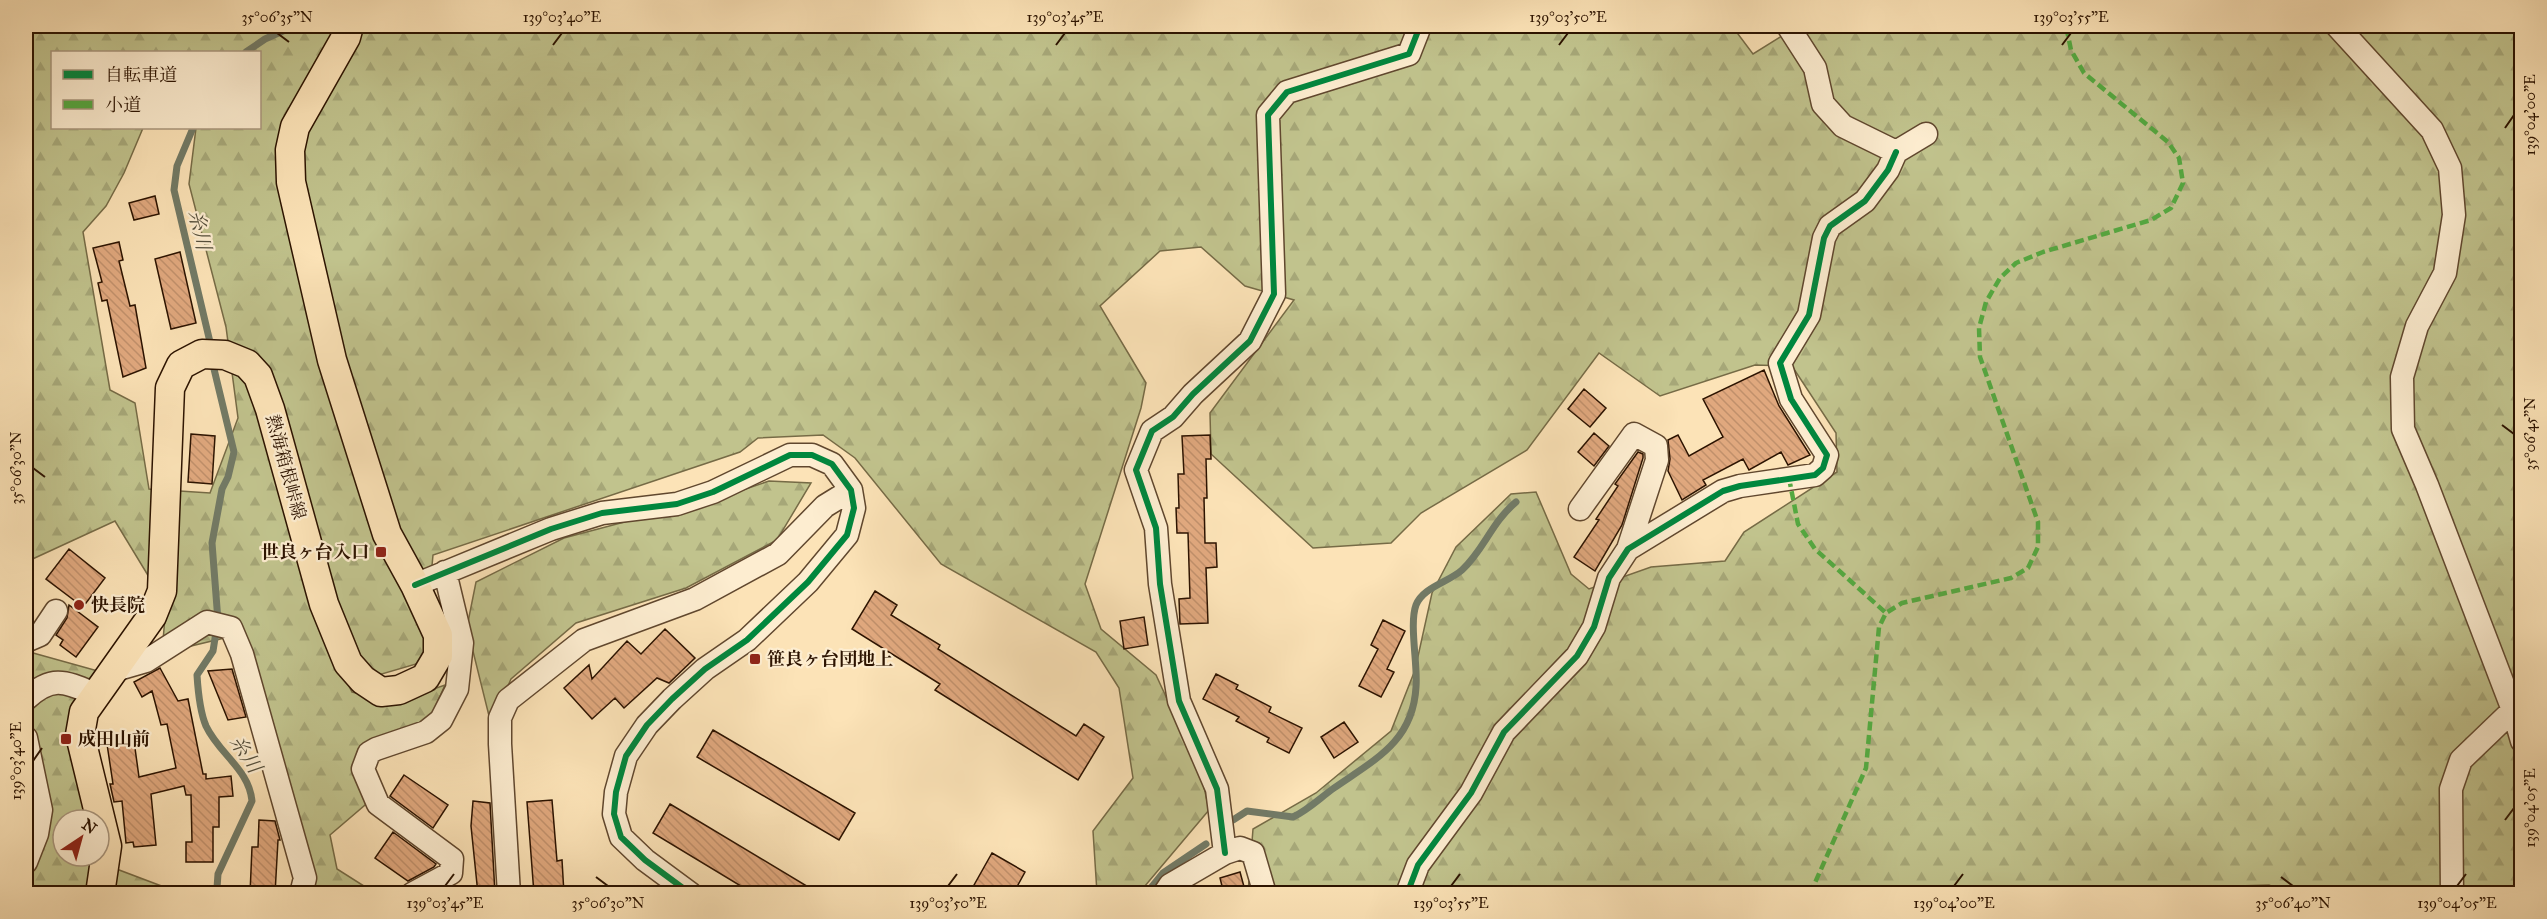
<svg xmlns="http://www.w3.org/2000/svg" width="2547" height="919" font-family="'IM FELL Great Primer','Noto Serif JP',serif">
  <defs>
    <pattern id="forest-firs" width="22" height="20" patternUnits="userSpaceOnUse" patternTransform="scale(1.5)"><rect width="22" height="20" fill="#c1c38d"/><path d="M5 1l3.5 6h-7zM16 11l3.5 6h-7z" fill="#a6a778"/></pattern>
    <pattern id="building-back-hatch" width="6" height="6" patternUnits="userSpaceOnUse" patternTransform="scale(1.5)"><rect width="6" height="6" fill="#e0a87e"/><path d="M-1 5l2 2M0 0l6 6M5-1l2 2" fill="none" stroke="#c0906b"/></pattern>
  </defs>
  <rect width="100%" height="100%" fill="#fce3b7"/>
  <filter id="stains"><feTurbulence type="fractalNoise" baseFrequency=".00333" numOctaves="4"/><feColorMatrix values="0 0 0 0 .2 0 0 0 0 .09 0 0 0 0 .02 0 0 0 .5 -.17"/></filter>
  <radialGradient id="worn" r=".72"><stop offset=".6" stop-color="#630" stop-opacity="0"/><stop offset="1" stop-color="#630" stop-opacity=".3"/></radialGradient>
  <!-- forest -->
  <path fill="url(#forest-firs)" stroke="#766b46" stroke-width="1.5" fill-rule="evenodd" d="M26,26H1732L1753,54L1798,26H2521V893L2290,894L2269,885L2206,887L2199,894L1248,893L1253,829L1316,793L1391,731L1415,670L1432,593L1456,547L1511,494L1536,492L1571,574L1589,589L1651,567L1725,561L1744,532L1837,472L1836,433L1792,366L1755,365L1660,396L1599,353L1527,450L1421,513L1391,543L1313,548L1211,454L1210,413L1294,300L1245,286L1201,247L1160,251L1100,306L1146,383L1141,408L1085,584L1101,629L1156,675L1201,773L1209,810L1139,893H1097L1093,831L1133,778L1119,688L1096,652L941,564L855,458L823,435L758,438L740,452L433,555L423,662L375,676L312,612L352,692L396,702L445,685L431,716L355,766L372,799L330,835L337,869L375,893H293L295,824L237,635L162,653L166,605L115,521L26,562ZM52,52H260V128H196L189,184L226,327L238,418L210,493L149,489L135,403L110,390L83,232L106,206L124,173L143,128H52Z
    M769,481L811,483L777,540L686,588L576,623L511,679L491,724L467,627L476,582L564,538L734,493Z
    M26,651L123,678L73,709L96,820H63V856H99L106,865L180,893H26Z"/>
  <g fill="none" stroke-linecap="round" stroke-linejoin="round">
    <!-- stream -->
    <path stroke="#727a66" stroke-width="7" d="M246,52L265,39L294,26
      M193,128L177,166L174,190L210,342
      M214,369L234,452L228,477L222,489L212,543L218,621
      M1233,820L1247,811L1293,817C1308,810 1320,798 1334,788C1374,760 1413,742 1416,687C1418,665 1409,624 1416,605C1423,587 1449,582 1462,570C1484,550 1491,523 1516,502
      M213,894L217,888L218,874L252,801C249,769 219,754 206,726C200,712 198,691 197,675L213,651L216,632
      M1146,894L1163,873L1206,844"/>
  </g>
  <!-- building -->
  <path fill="url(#building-back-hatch)" stroke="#2c1300" stroke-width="1.5" d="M155,196L159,214L134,220L129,203Z
    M119,242L123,260L119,261L130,306L135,305L146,368L123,377L107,300L102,301L98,283L102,282L93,248Z
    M180,252L196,323L171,329L155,259Z
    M1764,370L1779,406L1810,455L1788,465L1781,452L1749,470L1743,459L1703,480L1706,485L1682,500L1668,471L1670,459L1668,440L1678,435L1689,456L1723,437L1703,399Z
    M1584,389L1606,408L1590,427L1568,409Z
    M1594,433L1609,446L1594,466L1578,452Z
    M191,434L215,436L212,484L188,482Z
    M1210,435L1211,459H1206L1207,498H1204L1205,543H1216L1217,567L1206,568L1208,623L1180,624L1179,599L1190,598L1188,533H1177L1176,508H1179L1178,474H1184L1182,436Z
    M1638,452L1643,454V458L1622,525L1595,571L1574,557L1599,520L1596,519L1618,486L1615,484Z
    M69,549L105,578L83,607L46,579Z
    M875,591L897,605L891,615L940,645L938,649L1076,736L1084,724L1104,737L1078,780L935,690L940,684L852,629Z
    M69,605L98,627L76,657L60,645L63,640L56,635L67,618Z
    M1144,617L1148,645L1124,649L1120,621Z
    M1383,620L1405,631L1387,669L1394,672L1381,697L1359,686L1378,649L1371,645Z
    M665,629L695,658L669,683L657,678L624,708L615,698L592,719L564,688L589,665L592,679L627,641L641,654Z
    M160,668L178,701L188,699L203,774H206V779L231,776L233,796L219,797V827H213V862H186V842H192L191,795H186L184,786L151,794L156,845L134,847L133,842L126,843L122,801L114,802L110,784H113L107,744L134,741L139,777L176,768L167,724L161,725L152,691L142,697L134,682Z
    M232,669L246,717L228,720L208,671Z
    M1216,674L1238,685L1236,689L1271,707L1269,712L1302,728L1289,753L1267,742L1269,738L1236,721L1239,717L1203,699Z
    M1344,722L1358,742L1334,758L1321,737Z
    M713,730L855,813L839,840L697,757Z
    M404,775L448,805L433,828L390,796Z
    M552,800L557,861L562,860L564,894H534L527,802Z
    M473,801L490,803L495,894H478L471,826Z
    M670,804L820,894H754L653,833Z
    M259,820L275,821L280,840H278L275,894H250L252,847H258Z
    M393,832L436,864L434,867L408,881L375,858Z
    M992,853L1025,872L1013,894H969Z
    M1240,872L1246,894H1224L1220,878Z"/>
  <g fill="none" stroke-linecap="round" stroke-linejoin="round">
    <defs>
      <path id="minor" d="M1788,26L1815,68L1823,104L1843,126L1896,152L1926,134
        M2337,26L2432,130L2450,168L2454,215L2445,273L2417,326L2402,377L2403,429L2427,485L2513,710L2522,741
        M1580,509L1634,434L1656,446L1657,460L1628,549
        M415,585L551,529L602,513L677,504L713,492L790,455H812L832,464L851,490L854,508L847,535L808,582L747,640L705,669L672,699L647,725L626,756L616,792L614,814L621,837L645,860L691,894
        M26,641L40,635L56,611
        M115,670L146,661L207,622L231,628L242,654L305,878L301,894
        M26,699C53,674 66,682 97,695
        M26,738L41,810L37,834L26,862
        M1225,853L1217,789L1179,701L1160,584L1156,528L1136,470L1152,431L1173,417L1193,394L1250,341L1274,294L1268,115L1287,92L1409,54L1420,26
        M412,894L451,873L452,859L378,804L363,769L369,753L376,749L426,732L441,720L457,689L462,643L445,572
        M509,894L500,744V718L508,700L584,640L695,599L778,554L825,506L851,490
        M1164,894L1170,885L1225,853L1240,848L1253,853L1265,894
        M1407,894L1418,865L1471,793L1504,732L1577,656L1594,627L1609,578L1628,549L1723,491L1740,486L1815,475L1823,468L1827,455L1791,399L1780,363L1809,315L1824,238L1830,226L1865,201L1888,170L1896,152
        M2452,894L2451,789L2461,760L2513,710"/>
      <path id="major" d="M100,894L107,846L80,735L84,712L152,616L162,591L170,388L181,365L202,354L225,355L247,364L258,376L270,409L324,604L348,663L363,680L381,692L399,690L425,678L438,656V635L415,585L387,534L332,360L291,182L290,150L295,127L346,37L349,26"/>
    </defs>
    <!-- minor casing -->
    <use href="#minor" stroke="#60472e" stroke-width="25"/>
    <!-- major casing -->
    <use href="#major" stroke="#2c1300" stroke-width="31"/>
    <!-- minor -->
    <use href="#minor" stroke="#fdedd0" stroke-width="22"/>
    <!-- major -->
    <use href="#major" stroke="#fce3b7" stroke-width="28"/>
    <!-- quiet -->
    <path stroke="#54a840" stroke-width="4.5" stroke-dasharray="9 4.5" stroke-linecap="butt" d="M1789,478L1798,524L1815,549L1886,613
      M26,696L27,698
      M1810,894L1866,768L1879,627L1886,613L1902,603L2011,578L2028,568L2038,547V522L1980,357L1979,328L1986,302L2000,278L2016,263L2043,252L2151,220L2171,208L2183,183L2179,158L2168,142L2084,73L2071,50L2066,26"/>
    <defs>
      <path id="cycleway" d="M415,585L551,529L602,513L677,504L713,492L790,455H812L832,464L851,490L854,508L847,535L808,582L747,640L705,669L672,699L647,725L626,756L616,792L614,814L621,837L645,860L691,894
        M1225,853L1217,789L1179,701L1160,584L1156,528L1136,470L1152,431L1173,417L1193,394L1250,341L1274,294L1268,115L1287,92L1409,54L1420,26
        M1407,894L1418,865L1471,793L1504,732L1577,656L1594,627L1609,578L1628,549L1723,491L1740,486L1815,475L1823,468L1827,455L1791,399L1780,363L1809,315L1824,238L1830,226L1865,201L1888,170L1896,152"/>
    </defs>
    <!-- cycleway casing -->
    <use href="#cycleway" stroke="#fdedd0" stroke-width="10"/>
    <!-- cycleway -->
    <use href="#cycleway" stroke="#00873e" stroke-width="6"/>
  </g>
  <!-- ticks -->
  <path fill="none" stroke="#2c1300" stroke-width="2" d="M277,33L289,42M553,45L562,33M1056,45L1065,33M1559,45L1568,33M2062,45L2071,33M2505,128L2514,115M2502,425L2514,434M33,468L45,477M33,761L42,748M2505,820L2514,808M596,877L608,886M2281,877L2293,886M445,886L454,874M948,886L957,874M1451,886L1460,874M1954,886L1963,874M2457,886L2466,874"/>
  <!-- markers -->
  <g fill="#8f2418" stroke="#fdedd0" stroke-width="2">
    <rect x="375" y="546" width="12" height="12" rx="3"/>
    <circle cx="79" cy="605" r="6"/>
    <rect x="749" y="653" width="12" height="12" rx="3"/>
    <rect x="60" y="733" width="12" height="12" rx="3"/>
  </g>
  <g text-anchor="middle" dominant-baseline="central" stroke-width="4.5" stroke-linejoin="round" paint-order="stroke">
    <!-- street labels -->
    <g font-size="18" fill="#2c1300" stroke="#fdedd0">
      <text transform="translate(286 467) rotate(75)">熱海箱根峠線</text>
    </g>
    <!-- poi labels -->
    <g font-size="18" font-weight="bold" fill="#2c1300" stroke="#fdedd0" text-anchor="start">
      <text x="369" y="552" text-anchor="end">世良ヶ台入口</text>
      <text x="91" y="605">快長院</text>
      <text x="767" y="659">笹良ヶ台団地上</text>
      <text x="78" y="739">成田山前</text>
    </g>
    <!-- water labels -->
    <g font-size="20" font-style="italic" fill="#554f3c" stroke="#fdedd0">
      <text transform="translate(200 230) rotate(77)">糸川</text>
      <text transform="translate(246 754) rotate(57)">糸川</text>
    </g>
  </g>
  <!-- margin -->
  <rect width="2547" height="919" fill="none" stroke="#fce3b7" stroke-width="66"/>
  <!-- legend -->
  <rect x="51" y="51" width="210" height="78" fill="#fdedd0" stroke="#a9967d" stroke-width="1.5"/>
  <rect x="63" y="70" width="30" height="9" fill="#00873e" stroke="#a9967d" stroke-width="1.5"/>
  <text x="105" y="81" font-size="18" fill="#2c1300">自転車道</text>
  <rect x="63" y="100" width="30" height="9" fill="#54a840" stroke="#a9967d" stroke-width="1.5"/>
  <text x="105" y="111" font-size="18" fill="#2c1300">小道</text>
  <!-- north arrow -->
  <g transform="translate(81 838) rotate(36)"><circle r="28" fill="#fdedd0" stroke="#a9967d" stroke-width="1.5"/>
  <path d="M0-4.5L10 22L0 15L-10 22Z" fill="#8f2418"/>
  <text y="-9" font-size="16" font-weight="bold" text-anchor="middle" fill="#2c1300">N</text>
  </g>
  <rect x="33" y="33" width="2481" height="853" fill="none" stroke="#2c1300" stroke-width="2"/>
  <g font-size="15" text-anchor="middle" fill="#2c1300">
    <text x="277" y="22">35°06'35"N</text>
    <text x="562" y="22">139°03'40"E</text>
    <text x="1065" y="22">139°03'45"E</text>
    <text x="1568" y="22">139°03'50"E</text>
    <text x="2071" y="22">139°03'55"E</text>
    <text transform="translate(2530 115) rotate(-90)" y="5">139°04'00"E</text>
    <text transform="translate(2530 434) rotate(-90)" y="5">35°06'45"N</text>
    <text transform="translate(16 468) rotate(-90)" y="5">35°06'30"N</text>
    <text transform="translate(16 761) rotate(-90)" y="5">139°03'40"E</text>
    <text transform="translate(2530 808) rotate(-90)" y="5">139°04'05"E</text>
    <text x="445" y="908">139°03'45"E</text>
    <text x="608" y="908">35°06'30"N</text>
    <text x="948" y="908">139°03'50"E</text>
    <text x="1451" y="908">139°03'55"E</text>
    <text x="1954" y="908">139°04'00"E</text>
    <text x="2293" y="908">35°06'40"N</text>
    <text x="2457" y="908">139°04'05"E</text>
  </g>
  <rect width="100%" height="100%" filter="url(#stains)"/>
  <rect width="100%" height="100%" fill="url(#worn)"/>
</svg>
